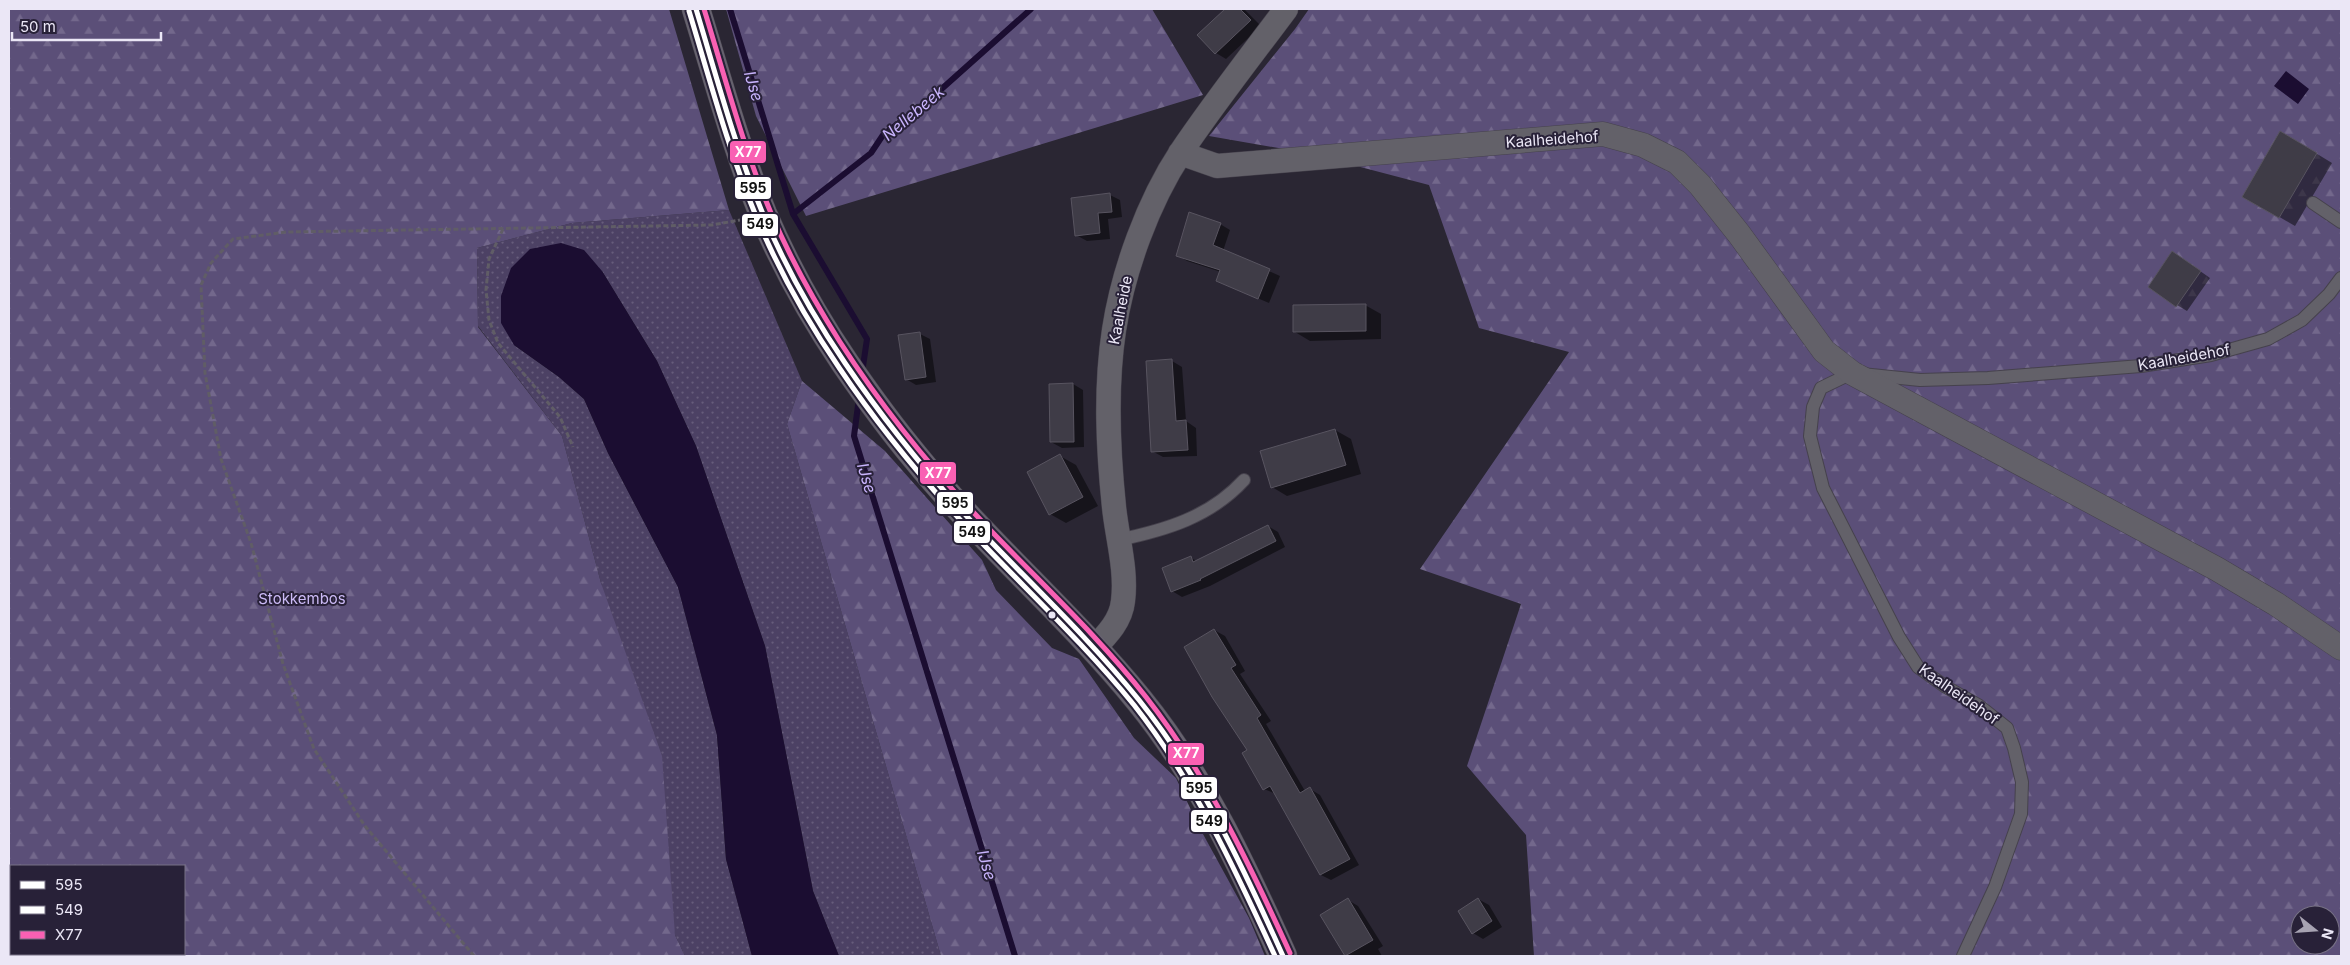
<svg xmlns="http://www.w3.org/2000/svg" width="2350" height="965" font-family="Inter,sans-serif">
  <defs>
    <pattern id="grass-dots" width="8" height="8" patternUnits="userSpaceOnUse" patternTransform="scale(1.25)"><rect width="8" height="8" fill="#4c4164"/><path d="M2 2h.1M6 6h.1" fill="none" stroke="#665c7b" stroke-width="1.8" stroke-linecap="round"/></pattern>
    <pattern id="forest-firs" width="22" height="20" patternUnits="userSpaceOnUse" patternTransform="scale(1.25)"><rect width="22" height="20" fill="#5b4f78"/><path d="M5 1l3.5 6h-7zM16 11l3.5 6h-7z" fill="#73688c"/></pattern>
  </defs>
  <rect width="100%" height="100%" fill="#2a2633"/>
  <!-- grass -->
  <path fill="url(#grass-dots)" d="M729,210L802,381L787,424L941,956H839L813,891L765,646L696,446L657,361L602,271L514,345L559,377L584,399L608,453L678,587L717,735L726,859L752,956H685L675,935L601,583L562,436L478,326L477,248L572,223Z"/>
  <!-- forest -->
  <path fill="url(#forest-firs)" fill-rule="evenodd" d="M9,9H669L729,210L572,223L477,248L478,327L562,436L601,583L662,756L675,935L685,956H9ZM11,866H184V954H11Z
    M726,9H1152L1203,95L806,216L756,116Z
    M1309,9H2341V956H1534L1526,835L1467,766L1521,604L1420,569L1569,352L1479,328L1429,185L1307,153L1209,136L1295,29ZM2300,915H2330V945H2300Z
    M802,381L885,451L982,560L996,590L1052,648L1079,659L1134,738L1176,778L1198,825L1249,918L1265,956H941L787,424Z"/>
  <!-- water -->
  <path fill="#1b0d31" d="M2286,71L2309,89L2298,104L2274,86Z
    M561,243L584,250L602,271L657,361L696,446L765,646L813,891L839,956H752L726,859L717,735L678,587L608,453L584,399L559,377L514,345L501,323V296L511,268L530,249Z"/>
  <!-- shadow -->
  <path fill="#0007" d="M1227,9H1244L1261,26L1226,59L1216,53L1199,36Z
    M2281,132L2332,163L2295,226L2244,196Z
    M1110,195L1120,200L1122,217L1108,219L1110,239L1087,241L1076,235Z
    M1220,224L1230,230L1223,251L1280,276L1269,303L1217,281L1221,272L1187,261L1177,255Z
    M2183,259L2210,278L2187,311L2177,305Z
    M1365,305L1381,314V339L1310,341L1295,332Z
    M920,334L930,339L936,382L916,385L906,379Z
    M1172,361L1182,367L1186,421L1196,428L1197,456L1163,457L1152,451Z
    M1073,384L1083,390L1084,447L1062,448L1051,442Z
    M1335,430L1351,439L1361,474L1287,496L1272,487L1262,452Z
    M1060,456L1076,465L1098,506L1066,523L1050,514Z
    M1268,526L1278,532L1285,547L1210,586L1182,597L1172,591L1191,558L1197,561Z
    M1214,630L1225,636L1245,671L1240,674L1271,721L1266,724L1305,791L1310,789L1320,795L1359,865L1331,880L1321,875L1276,794L1264,789L1249,750Z
    M1478,899L1489,905L1502,927L1483,939L1473,933Z
    M1348,900L1358,906L1383,946L1378,949L1382,956H1347L1322,916Z"/>
  <g fill="none" stroke-linecap="round" stroke-linejoin="round">
    <!-- stream -->
    <path stroke="#1b0d31" stroke-width="6" d="M730,9L793,214L867,339L862,373
      M793,214L871,153L883,135L927,102L1031,9
      M859,398L854,436L1015,956"/>
  </g>
  <!-- building -->
  <path fill="#3f3c47" stroke="#585460" d="M1225,9H1240L1251,20L1215,54L1197,35Z
    M2280,131L2317,153L2279,218L2242,197Z
    M1110,193L1112,212L1098,213L1100,233L1075,236L1071,198Z
    M1189,212L1221,223L1213,245L1270,269L1258,299L1216,281L1220,270L1176,256Z
    M2172,251L2201,271L2176,307L2148,287Z
    M1366,304V331L1293,332V305Z
    M920,332L926,377L905,380L898,335Z
    M1172,359L1176,421L1186,420L1188,450L1151,452L1146,361Z
    M1073,383L1074,442H1050L1049,384Z
    M1335,429L1346,465L1271,488L1260,451Z
    M1060,454L1083,497L1049,515L1027,472Z
    M1268,525L1276,541L1200,579L1201,580L1171,592L1162,568L1191,556L1193,562Z
    M1214,629L1236,665L1231,668L1261,715L1257,718L1300,793L1310,787L1350,859L1320,875L1270,786L1263,790L1242,753L1247,750L1212,697L1184,647Z
    M1348,898L1373,940L1345,956L1320,915Z
    M1478,898L1492,921L1472,934L1458,911Z"/>
  <g fill="none" stroke-linecap="round" stroke-linejoin="round">
    <defs>
      <path id="lane" d="M2313,203L2341,222
        M1118,540C1166,530 1210,517 1244,480
        M1963,956L1995,887L2021,814L2022,782L2014,748L2007,728L1978,705L1946,687L1918,667L1899,637L1823,488L1810,436L1813,407L1821,388L1852,373L1920,380L1988,378L2141,366L2211,355L2268,339L2302,320L2329,294L2341,278"/>
      <path id="street" d="M1180,153L1217,166L1603,134L1643,145L1677,162L1700,185L1739,234L1824,351L1852,373L2217,569L2276,604L2341,648
        M1094,648C1108,634 1121,620 1123,601C1127,570 1117,537 1114,507C1108,449 1105,389 1114,330C1123,271 1148,202 1181,152C1214,103 1251,56 1286,9"/>
      <path id="secondary" d="M696,9C717,77 736,147 763,214C785,265 813,316 845,363C867,395 891,428 916,458C985,543 1070,615 1139,700C1201,776 1243,867 1283,956"/>
    </defs>
    <!-- lane casing -->
    <use href="#lane" stroke="#46424d" stroke-width="14"/>
    <!-- street casing -->
    <use href="#street" stroke="#46424d" stroke-width="25"/>
    <!-- secondary casing -->
    <use href="#secondary" stroke="#46424d" stroke-width="29"/>
    <!-- path -->
    <path stroke="#605d66" stroke-width="3" stroke-dasharray="5 2.5" stroke-linecap="butt" d="M503,229L489,259L486,290L489,320L498,343L560,417L573,447
      M474,956L365,826L314,749L283,664L251,543L221,459L205,373L201,285L211,263L233,239L286,232L712,225L740,220"/>
    <!-- lane -->
    <use href="#lane" stroke="#636169" stroke-width="12"/>
    <!-- street -->
    <use href="#street" stroke="#636169" stroke-width="24"/>
    <!-- secondary -->
    <use href="#secondary" stroke="#66626e" stroke-width="28"/>
    <defs>
      <path id="bus-1" d="M696,9C717,78 735,147 763,214C785,266 813,316 845,363C883,419 926,472 972,522C1028,581 1088,637 1139,700C1201,777 1243,867 1283,956"/>
      <path id="bus-2" d="M689,11C710,80 728,149 756,216C778,269 807,321 840,369C877,424 919,475 964,524C1020,584 1082,641 1134,705C1194,781 1235,869 1275,956"/>
      <path id="bus-3" d="M704,9C725,77 743,147 771,213C790,258 814,301 840,342C880,404 926,462 976,515C1033,576 1095,632 1146,697C1207,775 1249,863 1290,953"/>
    </defs>
    <!-- bus-1 casing -->
    <use href="#bus-1" stroke="#282138" stroke-width="9"/>
    <!-- bus-2 casing -->
    <use href="#bus-2" stroke="#282138" stroke-width="9"/>
    <!-- bus-3 casing -->
    <use href="#bus-3" stroke="#282138" stroke-width="9"/>
    <!-- bus-1 -->
    <use href="#bus-1" stroke="#fff" stroke-width="5"/>
    <!-- bus-2 -->
    <use href="#bus-2" stroke="#fff" stroke-width="5"/>
    <!-- bus-3 -->
    <use href="#bus-3" stroke="#f960b3" stroke-width="5"/>
  </g>
  <!-- markers -->
  <circle fill="#ebe7f6" stroke="#282138" stroke-width="2" cx="1052" cy="615" r="4.5"/>
  <g text-anchor="middle" dominant-baseline="central" stroke-width="4" stroke-linejoin="round" paint-order="stroke">
    <!-- street labels -->
    <g font-size="15" fill="#ebe7f6" stroke="#282138">
      <text transform="translate(1552 139) rotate(-4)">Kaalheidehof</text>
      <text transform="translate(1120 310) rotate(-79)">Kaalheide</text>
      <text transform="translate(2184 357) rotate(-10)">Kaalheidehof</text>
      <text transform="translate(1959 694) rotate(35)">Kaalheidehof</text>
    </g>
    <!-- park labels -->
    <g font-size="15" fill="#ccbbf6" stroke="#282138">
      <text x="302" y="598">Stokkembos</text>
    </g>
    <!-- water labels -->
    <g font-size="16" font-style="italic" fill="#c9b4fd" stroke="#282138">
      <text transform="translate(754 86) rotate(73)">IJse</text>
      <text transform="translate(913 113) rotate(-40)">Nellebeek</text>
      <text transform="translate(867 478) rotate(73)">IJse</text>
      <text transform="translate(987 865) rotate(73)">IJse</text>
    </g>
  </g>
  <g stroke="#282138" stroke-width="2">
    <rect x="729" y="140" width="38" height="24" rx="5" fill="#f960b3"/>
    <rect x="734" y="176" width="38" height="24" rx="5" fill="#fff"/>
    <rect x="741" y="213" width="38" height="24" rx="5" fill="#fff"/>
    <rect x="919" y="461" width="38" height="24" rx="5" fill="#f960b3"/>
    <rect x="936" y="491" width="38" height="24" rx="5" fill="#fff"/>
    <rect x="953" y="520" width="38" height="24" rx="5" fill="#fff"/>
    <rect x="1167" y="742" width="38" height="24" rx="5" fill="#f960b3"/>
    <rect x="1180" y="776" width="38" height="24" rx="5" fill="#fff"/>
    <rect x="1190" y="809" width="38" height="24" rx="5" fill="#fff"/>
  </g>
  <g font-size="14" text-anchor="middle" font-weight="bold" fill="#fff">
    <text x="748" y="157">X77</text>
    <text x="938" y="478">X77</text>
    <text x="1186" y="758">X77</text>
  </g>
  <g font-size="14" text-anchor="middle" font-weight="bold" fill="#111">
    <text x="753" y="193">595</text>
    <text x="760" y="229">549</text>
    <text x="955" y="508">595</text>
    <text x="972" y="537">549</text>
    <text x="1199" y="793">595</text>
    <text x="1209" y="826">549</text>
  </g>
  <!-- border -->
  <rect width="2350" height="965" fill="none" stroke="#ebe7f6" stroke-width="20"/>
  <!-- legend -->
  <rect x="10" y="865" width="175" height="90" fill="#282138" stroke="#767084"/>
  <rect x="20" y="881" width="25" height="8" fill="#ffffff" stroke="#767084"/>
  <text x="55" y="890" font-size="15" fill="#ebe7f6">595</text>
  <rect x="20" y="906" width="25" height="8" fill="#ffffff" stroke="#767084"/>
  <text x="55" y="915" font-size="15" fill="#ebe7f6">549</text>
  <rect x="20" y="931" width="25" height="8" fill="#f960b3" stroke="#767084"/>
  <text x="55" y="940" font-size="15" fill="#ebe7f6">X77</text>
  <!-- north arrow -->
  <g transform="translate(2315 930) rotate(107)"><circle r="24" fill="#282138" stroke="#767084"/>
  <path d="M0-4L9 19L0 12L-9 19Z" fill="#a7a3b2"/>
  <text y="-8" font-size="14" font-weight="bold" text-anchor="middle" fill="#ebe7f6">N</text>
  </g>
  <!-- scale -->
  <path d="M12 32v8h149v-8" fill="none" stroke="#ebe7f6" stroke-width="2.5"/>
  <text x="20" y="32" font-size="15" fill="#ebe7f6" stroke="#282138" stroke-width="4" paint-order="stroke">50 m</text>
</svg>
